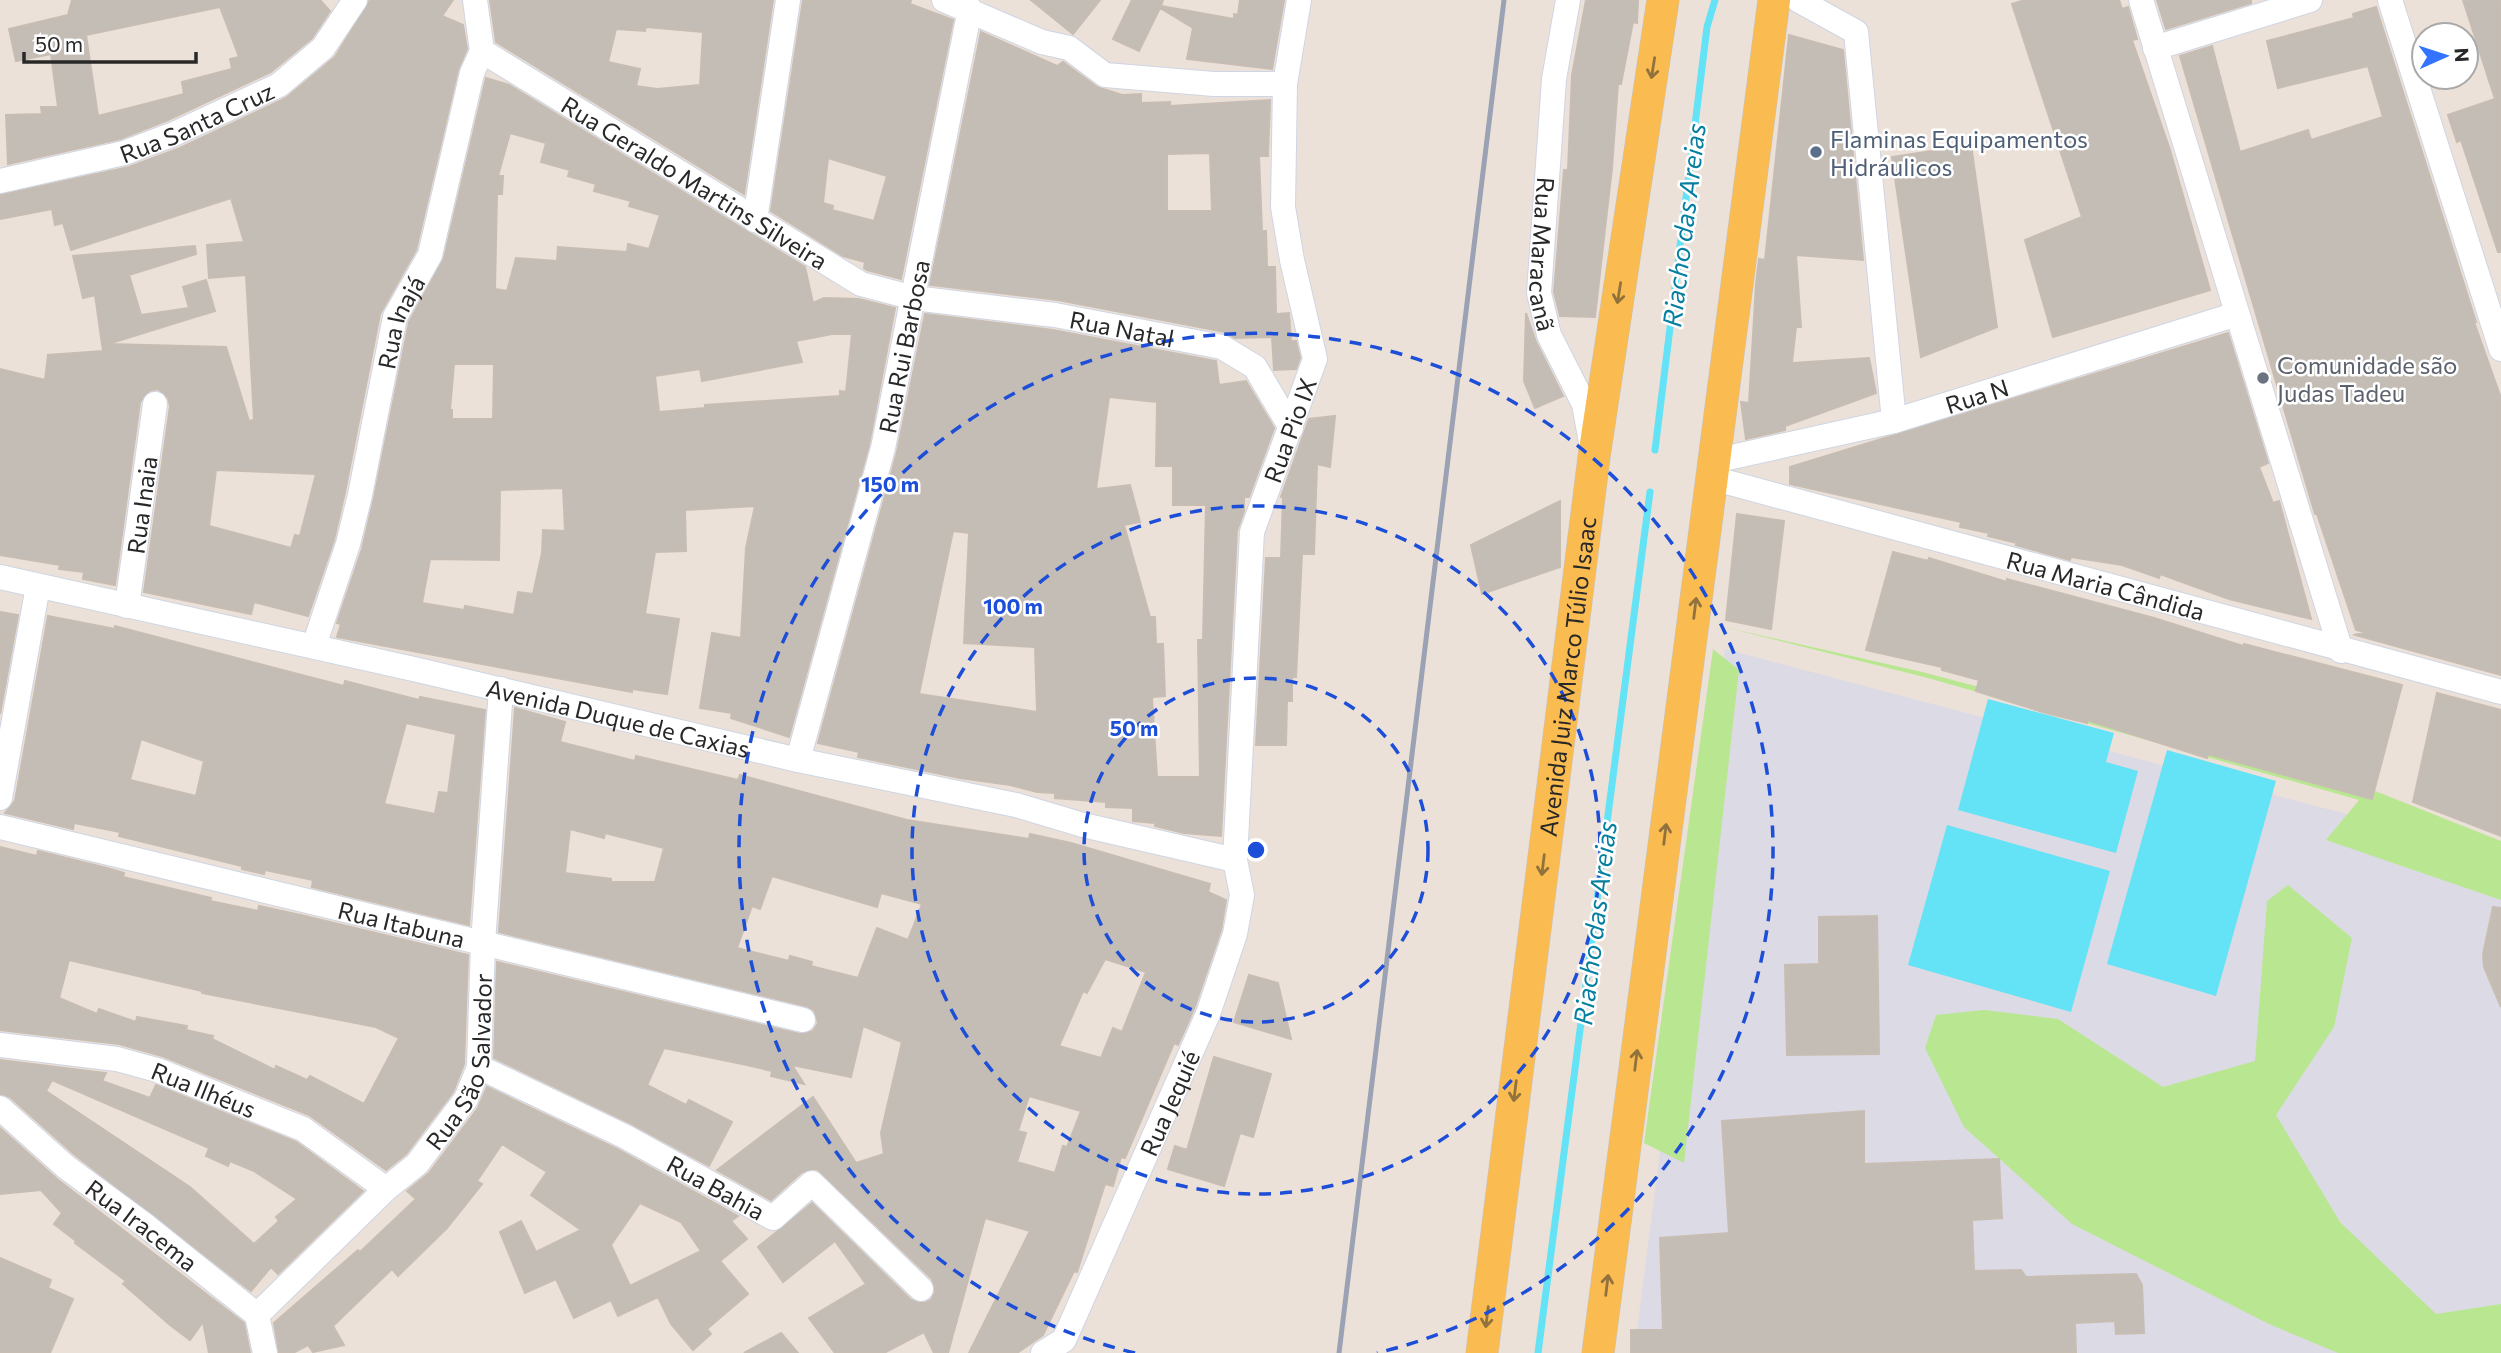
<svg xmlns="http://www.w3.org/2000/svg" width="2501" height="1353" font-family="Commissioner,sans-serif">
  <rect width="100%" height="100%" fill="#ece1d9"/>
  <!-- industrial -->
  <path fill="#dcdae4" d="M1725,649L2501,855V1353H1634Z"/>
  <!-- green -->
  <path fill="#b9e791" d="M1724,627L1922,672L2370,789L2501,841V900L2326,840L2359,800L1924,677Z
    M1713,649L1739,670L1684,1163L1644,1143Z
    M2288,885L2352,938L2334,1027L2276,1115L2340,1222L2436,1314L2501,1304V1353H2338L2271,1325L2072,1224L1964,1127L1925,1048L1936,1015L1984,1010L2058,1019L2163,1087L2255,1061L2267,901Z"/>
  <!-- water -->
  <path fill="#64e2f6" d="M1988,699L2114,733L2106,762L2138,771L2116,853L1958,810Z
    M2167,750L2276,781L2216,996L2107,964Z
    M1947,825L2110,871L2071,1012L1908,965Z"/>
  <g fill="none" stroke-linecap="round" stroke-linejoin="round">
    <!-- stream -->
    <path stroke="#64e2f6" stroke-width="7" d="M1655,450L1707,27L1715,0
      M1538,1353L1650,492"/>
  </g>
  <!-- building -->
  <path fill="#c3bdb5" stroke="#c7bdb3" stroke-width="2" fill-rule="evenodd" d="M72,0H320L330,11L312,38L271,72L168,120L120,139L8,164L6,115L42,114L41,107H58L51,54L16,61L9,29L68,15ZM220,7L239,57L230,59L232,69L182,82L184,94L98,116L86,35Z
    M370,0H453L442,16L463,25L467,49L458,70L416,250L380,314L345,492L334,540L308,616L254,602L251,614L144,592L170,406L168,398L158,389L149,391L140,402L115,585L83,579L84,572L59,569L60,565L0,555V369L45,380L48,355L103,351L95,295L83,298L73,256L195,246L196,254L129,275L141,315L189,308L183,287L206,280L215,311L192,318V315V318L108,344L226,347L249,421L254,420L246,275L209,278L207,245L244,242L231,198L71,250L63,223L55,225L52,209L0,219V195L129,167L180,148L286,98L335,57ZM216,470L316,474L300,536L295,535L291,548L209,526Z
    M490,0H773L744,194L496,42ZM646,27L703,32L700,85L657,89L636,86L640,69L608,62L616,29L645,31Z
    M803,0H911L910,4L953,20L901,279L867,270L864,268L865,262L843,256L771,211ZM828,158L887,176L874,221L832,210L833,206L823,203Z
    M1031,0H1100L1073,34Z
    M1132,0H1163L1161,6L1234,19V14L1238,15L1240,0H1284L1272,69L1187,59L1193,28L1160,8L1139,51L1113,39Z
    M1586,0H1638L1637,23L1633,22L1621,84H1618L1612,168L1595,317L1560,316L1554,292L1564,170H1568L1572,75Z
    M2025,0H2119L2122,9L2128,7L2137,39L2132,40L2170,150L2210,290L2053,337L2025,240L2082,217L2012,4Z
    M2157,0H2251V3L2166,29Z
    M2463,0H2501V252H2498L2461,140L2457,142L2448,115L2495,99Z
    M2376,7L2476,322H2474L2501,398V675L2355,635L2364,632L2356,630L2317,514H2315L2180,56L2212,46L2240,152L2308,130L2311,140L2383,117L2368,66L2278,88L2267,41L2354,18L2353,14Z
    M981,32L1057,66L1063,62L1097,87L1122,95L1141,94V103L1170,102V106L1270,100L1268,156H1259L1262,231H1266L1267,267H1275L1276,314L1289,313L1291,341H1296L1300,358L1296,369L1274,370L1272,337L1235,338L1225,332L1058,300L930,285ZM1210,153L1212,211H1167V154Z
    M1789,35L1843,50L1863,260L1796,255L1801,327H1796L1792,363L1869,358L1876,393L1785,426V430L1746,439L1741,402L1749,403L1756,284L1759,259L1765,260Z
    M486,78L509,85L805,267L813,303L824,298L859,299L895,308L869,445L789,737L731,718L732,713L700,708L712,633L741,638L746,548L755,506L685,510L686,551L655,552L645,614L679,619L667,694L632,689V692L337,637L341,624L337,623L362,549L374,498L409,322L444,258ZM510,133L546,143L541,162L570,170L568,176L596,184L594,191L631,201L629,206L660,215L649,249L628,244L627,252L558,247L557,261L516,258L507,291L495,289L497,194H502L503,176H498ZM832,334H852L846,392L840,391V396L705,405V408L659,412L655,376L700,369L702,381L802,362L796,341ZM454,364H494L493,419H452V410H450ZM563,488L565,531L543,530L542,553L533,594L518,592L514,615L465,606L464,610L422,603L430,559L499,560L500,490Z
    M1971,145L1997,327L1921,357L1892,157Z
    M1526,313L1536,342L1563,396L1535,408L1524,381Z
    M925,314L1053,330L1216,361L1219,385L1246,381L1274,428L1249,497H1244V511L1237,531L1221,836L1184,833L1155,826V823L1133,821V808L1106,807V802L1055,798V793L1037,792L1010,785L960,778L858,757L859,752L818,743L897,452ZM1109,397L1157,402L1156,466H1173V505H1206L1203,640H1198L1200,777H1157L1152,697L1165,696L1163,644H1156L1155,617H1150L1124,525L1140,522L1130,485L1096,489ZM953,531L969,533L964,643L1035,647L1037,712L919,694Z
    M2228,333L2268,463L2259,467L2273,503L2279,501L2311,619L2229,599L2160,574L2159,578L2122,565L2071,557L2070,560L2016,545L2017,543L1988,536L1989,533L1960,527L1961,522L1790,484V467Z
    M1335,416L1330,467L1317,464L1314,554H1302L1296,677H1292V701H1287L1286,745H1256L1266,558H1281L1283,497H1281L1309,419Z
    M1560,501V567L1482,594L1471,545Z
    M1737,514L1784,521L1771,629L1726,620Z
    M1893,552L1928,561L1929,558L2007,582V579L2154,618L2243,646L2244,644L2402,685L2372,799L2208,754L2207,758L2087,720V723L2046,713L1976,691L1979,680L1942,670V667L1866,650Z
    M0,612L18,615L0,714Z
    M48,616L115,629V626L344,686L345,681L419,700L420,697L485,710L469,925L312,887L313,880L265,870L264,874L242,869V866L119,836L120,832L74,823L73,829L5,813L15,801ZM406,723L456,734L448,793L439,792L435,814L384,804ZM141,739L204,761L196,796L130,780Z
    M2437,693L2501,710V836L2413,802Z
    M515,708L565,722L560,742L635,761L636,756L738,780L740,775L907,820L1029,839L1030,834L1071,843L1210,884L1208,892L1226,900L1221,930L1194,1009L1178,1045L1174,1043L1125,1158L1121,1157L1113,1186L1105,1184L1077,1272L1074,1271L1043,1335L1017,1353H969L1030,1231L985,1218L948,1353H934L924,1332L884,1353H835L809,1318L866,1284L835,1241L783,1282L758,1247L812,1203L911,1300L924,1303L931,1300L935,1292L932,1279L817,1169L802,1172L771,1200L717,1170L813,1097L856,1163L884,1154L881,1133L902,1042L863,1026L851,1077L792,1065L804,1084L771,1076L772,1071L747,1065L664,1048L647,1085L686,1105L689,1100L732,1122L709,1166L630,1123L494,1058L497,962L800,1034L813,1031L818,1023L814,1010L806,1006L499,932ZM570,829L604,838L605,833L664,848L655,882H611V879L565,873ZM772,876L877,907L881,893L922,904L908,940L877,928L858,978L811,966L812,962L790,956L789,961L737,948L752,906L760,909ZM1105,959L1146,972L1122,1032L1113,1028L1101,1058L1059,1046L1083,991L1087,993ZM1029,1096L1081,1111L1067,1147L1063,1146L1055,1173L1017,1162L1026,1133L1018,1131Z
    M0,847L37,856L38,851L107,868L124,873L123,877L211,898L210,901L258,911L259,906L305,916L468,955L464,1064L453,1092L406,1154L386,1170L309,1115L162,1056L119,1044L0,1030ZM69,960L202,991V993L376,1027L399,1038L364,1104L310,1076L307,1080L276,1066L275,1070L212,1039L213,1036L186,1030L187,1026L137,1017L136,1022L99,1009L97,1014L59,998Z
    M2493,907L2501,908V1007L2484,967L2483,954Z
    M1877,916L1879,1054L1787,1055L1785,965L1819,964V917Z
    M1249,975L1278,983L1291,1039L1234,1022Z
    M1214,1057L1271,1074L1253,1137L1240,1133L1224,1186L1168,1169L1175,1146L1187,1150Z
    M0,1060L106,1073L102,1081L150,1098L156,1085L296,1142L363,1191L278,1274L271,1267L251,1291L75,1155L10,1097L0,1094ZM52,1080L209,1148L206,1156L228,1166L230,1161L254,1171L297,1199L276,1217L279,1221L254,1244L190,1187L46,1091Z
    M487,1087L617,1149L738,1216L731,1221L747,1239L720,1261L748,1294L707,1329L711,1334L693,1350L671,1324L658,1297L618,1316L611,1300L574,1318L556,1279L525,1293L500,1232L521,1221L536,1252L581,1230L531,1195L547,1172L502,1144L477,1181L482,1184L447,1228L398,1276L392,1269L333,1326L344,1345L313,1352L308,1345L293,1353H279L274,1323L358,1250L360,1252L416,1199L407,1191L429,1173L478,1108ZM640,1203L681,1222L701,1251L630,1286L611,1245Z
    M1864,1111V1164L1999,1159L2002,1218L1972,1220L1974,1271L2021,1270L2026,1277L2136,1274L2142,1285L2144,1333L2116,1334L2115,1321L2075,1323L2076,1353H1631V1330H1663L1660,1238L1729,1233L1722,1121Z
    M0,1128L57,1179L244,1323L250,1353H209L203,1322L190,1340L170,1325L123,1284L126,1281L75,1243L76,1241L54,1224L62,1213L41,1190L0,1194Z
    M0,1258L51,1280L48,1288L73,1299L50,1353H0Z
    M781,1333L798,1353H744Z"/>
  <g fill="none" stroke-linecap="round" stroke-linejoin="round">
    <defs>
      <g id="minor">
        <path d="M944,0L1042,42L1069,48L1105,75L1214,84H1285"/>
        <path id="s1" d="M1568,0L1554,79L1539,293L1549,335L1584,404L1591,442"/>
        <path d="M1798,0L1856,32L1894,421"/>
        <path d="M2141,0L2341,651"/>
        <path d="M2390,0L2501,349"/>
        <path d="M2155,48L2310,0"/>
        <path id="s2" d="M482,51L861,284L914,298L1055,315L1222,347L1255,367L1291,428"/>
        <path id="s3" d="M0,181L124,153L174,134L279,85L323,48L355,0"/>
        <path d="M755,220L788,0"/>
        <path id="s4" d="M1714,461L1894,421L2237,314"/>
        <path id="s5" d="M1712,478L2501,692"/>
        <path id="s6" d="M0,577L418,670L798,760L1016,805L1083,825L1235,860"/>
        <path id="s7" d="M127,606L155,404"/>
        <path id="s8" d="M314,646L348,544L360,495L395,317L430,255L472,73L482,51L475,0"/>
        <path id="s9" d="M798,760L883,448L970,9"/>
        <path d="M0,798L38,586"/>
        <path id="s10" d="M0,827L803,1020"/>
        <path id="s11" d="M0,1045L117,1059L157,1070L303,1129L386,1189"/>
        <path id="s12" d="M479,1067L624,1136L773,1218L812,1183L921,1289"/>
        <path id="s13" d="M0,1108L66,1167L146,1226L257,1315L265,1353"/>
        <path id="s14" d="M257,1315L386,1189L417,1164L466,1099L479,1067L483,943L501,689"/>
        <path id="s15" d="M1043,1353L1064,1340L1208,1014L1235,934L1242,895L1235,860L1252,532L1315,359L1292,260L1283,207L1285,84L1299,0"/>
      </g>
      <g id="major">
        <path id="s16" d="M1482,1353L1594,457L1663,0"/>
        <path d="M1598,1353L1774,0"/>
      </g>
    </defs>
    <!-- minor casing -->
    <use href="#minor" stroke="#ced5e3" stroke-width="26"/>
    <!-- major casing -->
    <use href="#major" stroke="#c3c3c3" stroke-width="33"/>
    <!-- minor -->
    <use href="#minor" stroke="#fff" stroke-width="24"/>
    <!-- major -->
    <use href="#major" stroke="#fabc50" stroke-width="32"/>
    <!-- rail -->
    <path stroke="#9ba2b4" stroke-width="5" d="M1339,1353L1504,0"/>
  </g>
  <!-- one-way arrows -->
  <defs><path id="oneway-shaft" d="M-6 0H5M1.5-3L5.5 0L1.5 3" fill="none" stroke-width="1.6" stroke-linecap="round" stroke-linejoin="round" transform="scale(1.75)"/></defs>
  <g stroke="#91723c">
    <use href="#oneway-shaft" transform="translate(1653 68) rotate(99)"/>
    <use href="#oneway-shaft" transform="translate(1619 293) rotate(99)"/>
    <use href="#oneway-shaft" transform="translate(1695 608) rotate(-83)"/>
    <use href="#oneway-shaft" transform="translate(1665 834) rotate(-83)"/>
    <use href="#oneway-shaft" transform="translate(1543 865) rotate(97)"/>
    <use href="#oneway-shaft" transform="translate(1636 1060) rotate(-83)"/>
    <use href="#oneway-shaft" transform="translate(1515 1091) rotate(97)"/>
    <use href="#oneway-shaft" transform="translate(1607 1285) rotate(-83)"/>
    <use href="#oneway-shaft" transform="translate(1487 1317) rotate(97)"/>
  </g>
  <!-- distance rings -->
  <g fill="none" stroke="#1d4ed8" stroke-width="3.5" stroke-dasharray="12 9">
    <circle cx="1256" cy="850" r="172"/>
    <circle cx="1256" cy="850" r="344"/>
    <path d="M1135 1353A517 517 0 1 1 1377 1353"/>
  </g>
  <!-- markers -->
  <circle fill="#5c6f8a" stroke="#fff" stroke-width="2.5" cx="1816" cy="152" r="7"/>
  <circle fill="#6b7280" stroke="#fff" stroke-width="2.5" cx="2263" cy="378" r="7"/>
  <g text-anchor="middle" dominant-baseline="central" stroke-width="5" stroke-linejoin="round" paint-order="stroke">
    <!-- street labels -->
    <g font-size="24" fill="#282828" stroke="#fff">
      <text stroke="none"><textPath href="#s3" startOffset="206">Rua Santa Cruz</textPath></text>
      <text stroke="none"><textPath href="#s2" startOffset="250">Rua Geraldo Martins Silveira</textPath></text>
      <text stroke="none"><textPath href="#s1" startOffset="256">Rua Maracanã</textPath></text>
      <text stroke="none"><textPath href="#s8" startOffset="336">Rua Inajá</textPath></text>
      <text stroke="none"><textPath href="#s2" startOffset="710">Rua Natal</textPath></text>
      <text stroke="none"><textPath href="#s9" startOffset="427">Rua Rui Barbosa</textPath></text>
      <text stroke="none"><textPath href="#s4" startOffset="271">Rua N</textPath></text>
      <text stroke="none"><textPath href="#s15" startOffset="978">Rua Pio IX</textPath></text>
      <text stroke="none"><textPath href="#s7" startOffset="102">Rua Inaia</textPath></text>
      <text stroke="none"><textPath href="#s5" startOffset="408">Rua Maria Cândida</textPath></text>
      <text stroke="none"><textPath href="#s16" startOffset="682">Avenida Juiz Marco Túlio Isaac</textPath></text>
      <text stroke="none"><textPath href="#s6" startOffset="634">Avenida Duque de Caxias</textPath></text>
      <text stroke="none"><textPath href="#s10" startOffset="413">Rua Itabuna</textPath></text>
      <text stroke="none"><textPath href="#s14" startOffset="336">Rua São Salvador</textPath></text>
      <text stroke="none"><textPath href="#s11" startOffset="210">Rua Ilhéus</textPath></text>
      <text stroke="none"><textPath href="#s15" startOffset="284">Rua Jequié</textPath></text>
      <text stroke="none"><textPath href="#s12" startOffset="266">Rua Bahia</textPath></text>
      <text stroke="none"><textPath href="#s13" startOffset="184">Rua Iracema</textPath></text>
    </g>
    <!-- service labels -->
    <g font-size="24" fill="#4e5e75" stroke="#fff" text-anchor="start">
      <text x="1830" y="138">Flaminas Equipamentos<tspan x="1830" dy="28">Hidráulicos</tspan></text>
    </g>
    <!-- worship labels -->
    <g font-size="24" fill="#5b616d" stroke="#fff" text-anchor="start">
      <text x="2277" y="364">Comunidade são<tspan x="2277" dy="28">Judas Tadeu</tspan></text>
    </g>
    <!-- water labels -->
    <g font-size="26" font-style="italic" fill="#047fa0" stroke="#fff">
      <text transform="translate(1683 225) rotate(-83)">Riacho das Areias</text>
      <text transform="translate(1594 923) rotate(-83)">Riacho das Areias</text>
    </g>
  </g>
  <circle cx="1256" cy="850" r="10" fill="#1d4ed8" stroke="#fff" stroke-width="3.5"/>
  <g font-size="21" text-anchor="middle" font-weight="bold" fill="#1d4ed8" stroke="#fff" stroke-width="5" stroke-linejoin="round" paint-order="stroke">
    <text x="890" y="492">150 m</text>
    <text x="1013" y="614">100 m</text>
    <text x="1134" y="736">50 m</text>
  </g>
  <!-- north arrow -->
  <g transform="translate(2445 56) rotate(87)"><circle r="33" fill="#ffffff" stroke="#a9a9a9" stroke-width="2"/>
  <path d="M0-5L12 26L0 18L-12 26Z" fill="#3373ff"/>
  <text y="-10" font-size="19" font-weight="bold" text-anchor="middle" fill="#282828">N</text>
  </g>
  <!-- scale -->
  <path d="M24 52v10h172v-10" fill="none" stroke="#282828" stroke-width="3.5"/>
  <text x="35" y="52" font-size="21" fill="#282828" stroke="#ffffff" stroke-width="5" paint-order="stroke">50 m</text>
</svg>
